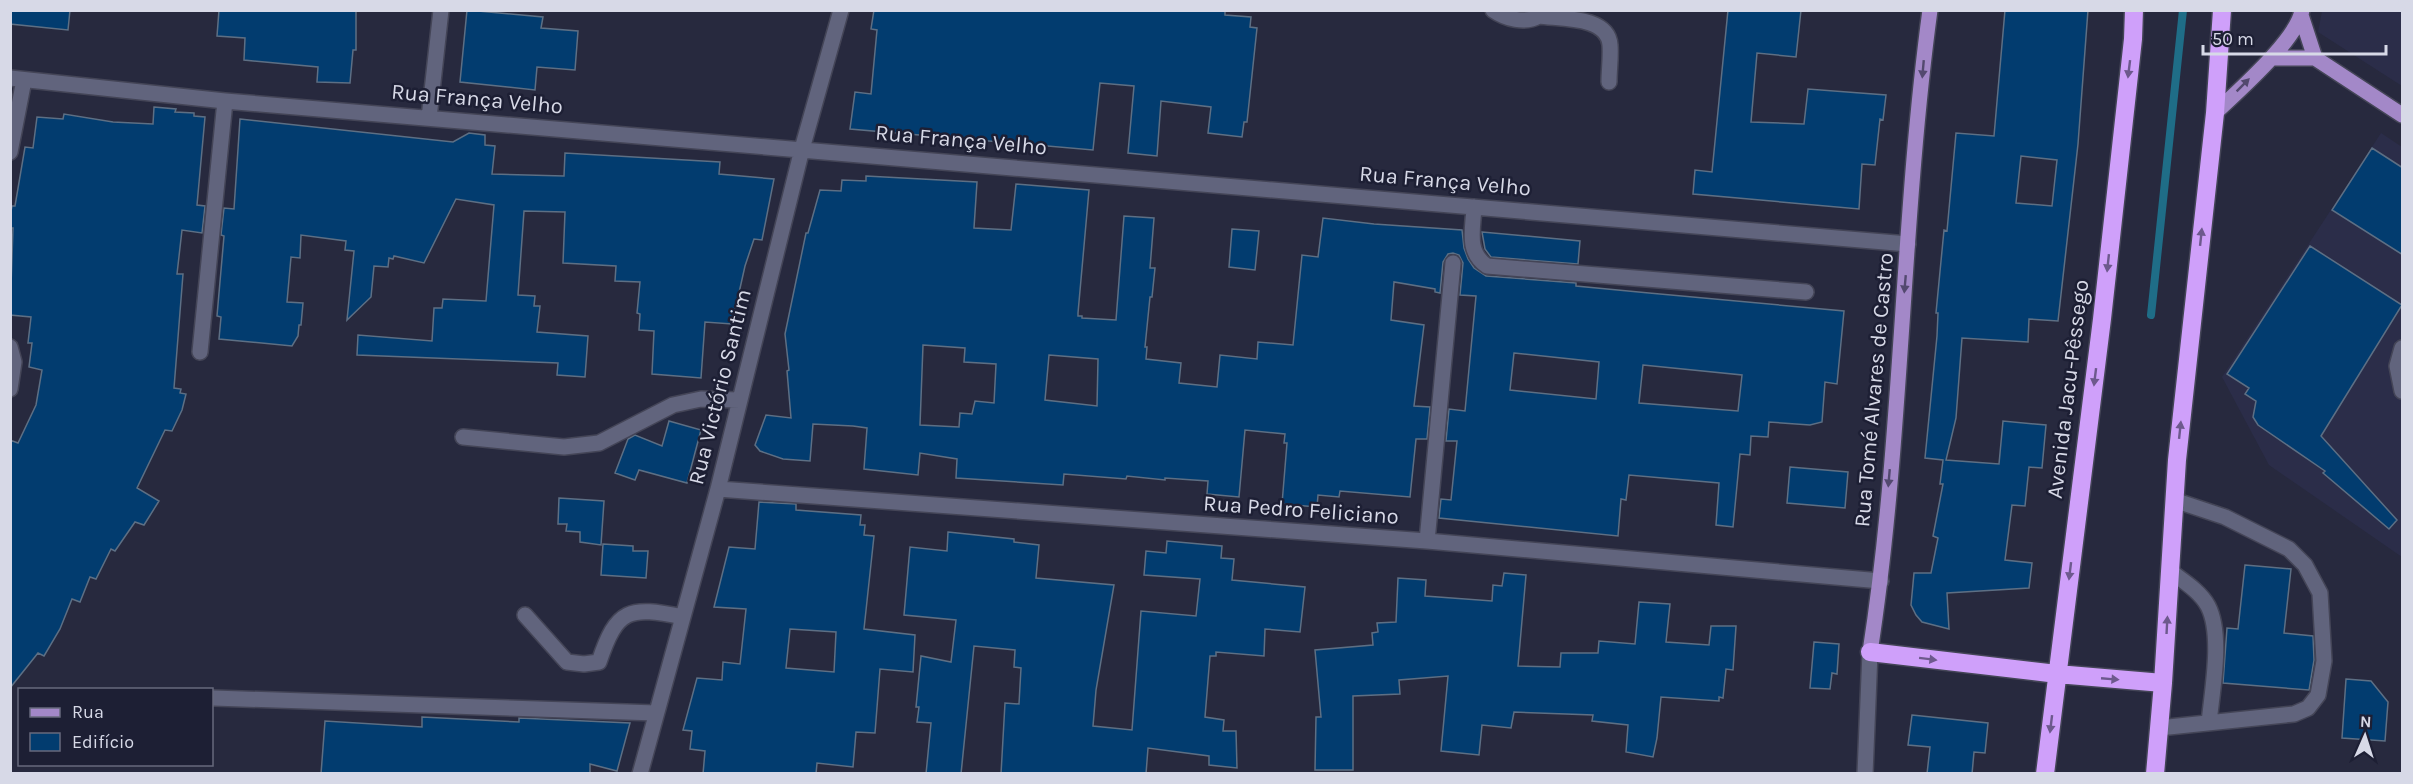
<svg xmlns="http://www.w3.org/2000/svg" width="2413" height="784" font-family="Karla,sans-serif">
  <rect width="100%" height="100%" fill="#27293e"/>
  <!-- built -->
  <path fill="#2b2d49" d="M2322,11H2402V86L2318,32Z
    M2381,133L2402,147V557L2269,465L2222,377Z"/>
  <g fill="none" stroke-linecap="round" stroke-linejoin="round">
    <!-- stream -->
    <path stroke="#1f6d87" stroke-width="8" d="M2151,315L2183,10"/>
  </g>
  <!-- building -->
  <path fill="#023c6f" stroke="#5d6f84" stroke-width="1.5" fill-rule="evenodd" d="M11,10H70L68,30L10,24Z
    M219,10H356V50H353L350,83L317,82L318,67L244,60L245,38L217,36Z
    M467,10L543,17L541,28L578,31L575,70L537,67L535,90L460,82Z
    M874,10H1225V15L1251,17L1250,27L1257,28L1247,122H1244L1242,137L1208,133L1211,107L1161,101L1157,156L1128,153L1134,86L1100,83L1093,150L850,129L855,92L871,94L877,30L871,29Z
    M1728,10H1801L1796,57L1757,53L1751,122L1804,124L1808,89L1886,95L1883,120L1880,119L1875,165L1862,164L1859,209L1693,194L1695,170L1712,172Z
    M2005,10H2088L2078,144L2058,321L2029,319L2028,342L1962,338L1956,418L1946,460L1999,464L2003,421L2046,425L2042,468L2029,467L2025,506L2012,505L2005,560L2032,563L2029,588L1947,593L1949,629L1922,622L1916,615L1911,605L1914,573H1931L1938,538L1933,536L1943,484H1940L1943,460L1925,458L1937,336L1938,313H1936L1944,230L1947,231L1956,133L1994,136ZM2021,156L2057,160L2052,206L2016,203Z
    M154,107L176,109L175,112L194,113V116L205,117L197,205L205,206L202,233L182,230L177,274H183L174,388L181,389L180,393L186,394L182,410L172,431L165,430L137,488L159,501L144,525L135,522L115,551L111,549L96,579L90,577L80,602L72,599L60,629L44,656L38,653L10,688V440L18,443L36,405L42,370L29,367L32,343H28L31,317L10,315L13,228H10V216L12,206H15L25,147L33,148L37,117L63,119L64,114L113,122L153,124Z
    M240,119L453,142L469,133L485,135V145L495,146L492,174L564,176L565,153L720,162L719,174L774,179L762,240L754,239L745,266L732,324L705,322L701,378L652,374L654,331L639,330L640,314L637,313L640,282L615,281L616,266L563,263L565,212L524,211L518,295L535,296L534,306H540L537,332L588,336L585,377L557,375L558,363L357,355L358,335L432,341L434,308H442L443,299L486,301L494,205L456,199L424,263L394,256L393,259L389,258L388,267L374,266L371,297L347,320L354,251L345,250L346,241L301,235L300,258L291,257L287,302L303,303L301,325H299L298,336L292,346L219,339L221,317L217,316L224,236L221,235L224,208L234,209Z
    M2372,148L2403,168V255L2332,210Z
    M866,176L977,182L974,228L1011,230L1016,184L1089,190L1078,313V316H1082V318L1116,320L1124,216L1154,218L1150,268H1155L1152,297H1150L1145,347H1147L1146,359L1181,363L1179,383L1217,387L1220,355L1257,359L1258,342L1293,345L1302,255L1318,257L1323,218L1374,224L1462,230L1464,248L1468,259L1474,268L1486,276L1576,283V286L1649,293L1844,311L1837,384L1825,382L1822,422L1810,425L1769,422L1768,437L1751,436L1750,455L1740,454L1733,527L1716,525L1719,483L1629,475L1626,500L1621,499L1618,536L1439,518L1441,499L1451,500L1457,441H1446L1449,409L1465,411L1476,296L1460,295L1463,263L1459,255L1453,253L1448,254L1443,262L1440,293L1435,292V289L1394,282L1391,320L1424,325L1414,406L1430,407L1427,439H1416L1410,497L1340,491L1339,497L1318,495L1317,507L1282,504L1287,443H1284L1285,434L1245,430L1239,497L1207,494L1208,481L1165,478V480L1127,476L1126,479L1064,474L1063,485L956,478L957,459L920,453L918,475L864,469L867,428L853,426L813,424L810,461L783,459L760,451L755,445L766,415L791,418L787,371L789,370L785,334L806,233H808L820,190L841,191L842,180L866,181ZM923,345L965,348L964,362L996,364L994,403L975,401L972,414L960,413L959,427L920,425ZM1514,353L1599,362L1596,399L1510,390ZM1049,355L1098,359L1097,406L1045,400ZM1643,365L1742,375L1738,411L1639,403Z
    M1232,229L1259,231L1255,270L1229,267Z
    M1482,232L1580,241L1578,264L1491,257L1485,249Z
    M2310,246L2402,305L2321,436L2397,520L2389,529L2323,473L2325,471L2258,425L2253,417L2256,401L2245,394L2249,388L2227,374Z
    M669,421L701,430L687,483L639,470L635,480L615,473L628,439L635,435L662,446Z
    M1790,467L1848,472L1845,508L1787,503Z
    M559,498L604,501L601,545L580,542V532L566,531L567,524H558Z
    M759,502L796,504V510L861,515L860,525H865L864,535L874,536L864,629L915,635L913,672L880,669L875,733L856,732L853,767L817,763L816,774H703L705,751L690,749L692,731L683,730L697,678L722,680L723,662L740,664L746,609L714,607L729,547L755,549ZM790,629L836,632L834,672L786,668Z
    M948,532L1014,539V542L1039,545L1036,578L1114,585L1096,690L1093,726L1132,730L1141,611L1196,616L1200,579L1144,575L1146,551L1166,553L1167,541L1222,546L1221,558L1234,559L1232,580L1305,587L1300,632L1265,629L1264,656L1216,652V656H1210L1205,717L1224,720L1223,731H1236L1237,768L1209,765V756L1148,748L1146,774H1001L1005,703L1019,704L1021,668L1014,667L1015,650L974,646L961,774H926L931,723L917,722L919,707H916L921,656L951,662L956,620L904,615L910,547L947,551Z
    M603,544L633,546V551H648L646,578L601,575Z
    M2245,565L2291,569L2284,633L2313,636L2314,660L2309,690L2223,683L2227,628L2238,629Z
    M1504,573L1526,575L1518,666L1560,667L1561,653H1598L1599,641L1635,644L1639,602L1670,604L1666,642L1709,645L1711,626H1736L1733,670L1726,669L1723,698L1719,697V701L1661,697L1657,738L1653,757L1626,752L1628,725L1592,721L1593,715L1514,712L1511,728L1482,725L1479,755L1441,751L1448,676L1399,680L1400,694L1353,696V770H1315L1316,717H1321L1315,650L1373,645L1372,633L1378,632L1377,623L1396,622L1398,578L1426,580L1425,596L1492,601L1493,585L1502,586Z
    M1814,642L1839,644L1837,674L1832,673L1830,689L1810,688Z
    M2346,679L2371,681L2388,702L2385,741L2342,738Z
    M1912,715L1988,723L1985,753L1974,752L1972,774H1927L1930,747L1908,745Z
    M422,717L519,722V718L630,723L617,771L590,764V774H321L325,721L422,727Z"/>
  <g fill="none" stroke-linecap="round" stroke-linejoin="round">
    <defs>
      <path id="minor" d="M1493,10C1506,19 1525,24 1539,16C1561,19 1608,16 1610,45C1611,57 1609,70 1609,82
        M10,78L225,101L1908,244
        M429,118L441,10
        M10,152L24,80
        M1474,207C1473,229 1466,252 1487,266L1806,292
        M10,347L14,362L10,389
        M2402,348L2397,366L2402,391
        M200,352L225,101
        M463,437L564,447L599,443L673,405L701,399L740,400
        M718,489L1427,541L1881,581
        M1427,541L1453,263
        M2170,571C2183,581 2200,591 2208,606C2223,635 2212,691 2209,723
        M525,615L567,662L584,664L599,662C617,608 629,606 683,617
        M214,698L656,713
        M2159,728L2294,714L2308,708L2318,695L2324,661L2320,593L2305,565L2289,549L2225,517L2174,500
        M640,774L718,489L802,149L841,10
        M1865,774L1870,652"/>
      <path id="major" d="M2301,15L2315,58
        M2272,58H2315L2402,115
        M2215,113C2237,92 2298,39 2302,10
        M1870,652C1903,440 1901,223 1930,10"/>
      <path id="highway" d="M1870,652L2057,674L2163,683
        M2045,774L2102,319L2133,39L2134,10
        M2155,774L2163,683L2177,460L2215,113L2222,10"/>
    </defs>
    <!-- minor casing -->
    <use href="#minor" stroke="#444557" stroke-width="18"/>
    <!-- major casing -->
    <use href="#major" stroke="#444557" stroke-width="18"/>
    <!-- highway casing -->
    <use href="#highway" stroke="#444557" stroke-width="21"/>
    <!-- minor -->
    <use href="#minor" stroke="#61647d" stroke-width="15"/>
    <!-- major -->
    <use href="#major" stroke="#a388c8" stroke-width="15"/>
    <!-- highway -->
    <use href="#highway" stroke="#cfa0fa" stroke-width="18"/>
  </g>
  <!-- one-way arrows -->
  <defs><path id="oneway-solid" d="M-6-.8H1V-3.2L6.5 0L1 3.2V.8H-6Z" transform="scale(1.5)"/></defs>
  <g fill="#53496f">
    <use href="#oneway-solid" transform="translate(1923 69) rotate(95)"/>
    <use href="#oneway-solid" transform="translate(2243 85) rotate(-45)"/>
    <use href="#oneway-solid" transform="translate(1905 284) rotate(95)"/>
    <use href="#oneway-solid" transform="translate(1889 478) rotate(95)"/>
  </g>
  <g fill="#6d598d">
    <use href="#oneway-solid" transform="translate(2129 69) rotate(97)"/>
    <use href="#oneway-solid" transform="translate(2201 237) rotate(-84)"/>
    <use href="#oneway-solid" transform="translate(2108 263) rotate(96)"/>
    <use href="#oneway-solid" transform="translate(2095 377) rotate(97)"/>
    <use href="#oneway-solid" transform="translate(2180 430) rotate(-84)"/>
    <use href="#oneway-solid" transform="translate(2070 571) rotate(97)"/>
    <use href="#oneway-solid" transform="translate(2167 625) rotate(-87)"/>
    <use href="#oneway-solid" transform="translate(1928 659) rotate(7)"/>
    <use href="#oneway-solid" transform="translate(2110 679) rotate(5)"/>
    <use href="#oneway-solid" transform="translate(2051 724) rotate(97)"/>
  </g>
  <g text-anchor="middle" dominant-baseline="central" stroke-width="5" stroke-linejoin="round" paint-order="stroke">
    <!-- street labels -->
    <g font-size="22" fill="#d7d9e7" stroke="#1d1f34">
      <text transform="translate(477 99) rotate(5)">Rua França Velho</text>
      <text transform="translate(961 140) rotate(5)">Rua França Velho</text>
      <text transform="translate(1445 181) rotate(5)">Rua França Velho</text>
      <text transform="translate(720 387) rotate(-76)">Rua Victório Santim</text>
      <text transform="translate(2068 389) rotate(-83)">Avenida Jacu-Pêssego</text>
      <text transform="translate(1874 390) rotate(-85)">Rua Tomé Alvares de Castro</text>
      <text transform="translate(1301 510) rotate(4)">Rua Pedro Feliciano</text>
    </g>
  </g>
  <!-- border -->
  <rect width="2413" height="784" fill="none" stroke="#d7d9e7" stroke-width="24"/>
  <!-- legend -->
  <rect x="18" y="688" width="195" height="78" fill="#1d1f34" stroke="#67697c" stroke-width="1.5"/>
  <rect x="30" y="708" width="30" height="9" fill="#a388c8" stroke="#67697c" stroke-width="1.5"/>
  <text x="72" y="718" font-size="18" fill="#d7d9e7">Rua</text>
  <rect x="30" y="733" width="30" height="18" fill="#023c6f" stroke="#67697c" stroke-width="1.5"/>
  <text x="72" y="748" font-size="18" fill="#d7d9e7">Edifício</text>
  <!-- north arrow -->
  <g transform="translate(2365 736) rotate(3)" stroke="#1d1f34" stroke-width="4.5" paint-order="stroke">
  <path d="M0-4.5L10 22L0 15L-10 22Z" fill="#d7d9e7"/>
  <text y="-9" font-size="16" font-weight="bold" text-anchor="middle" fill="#d7d9e7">N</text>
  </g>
  <!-- scale -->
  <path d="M2203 45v9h183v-9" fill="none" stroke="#d7d9e7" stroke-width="3"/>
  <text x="2212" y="45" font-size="18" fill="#d7d9e7" stroke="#1d1f34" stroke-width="4.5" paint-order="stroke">50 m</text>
</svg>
